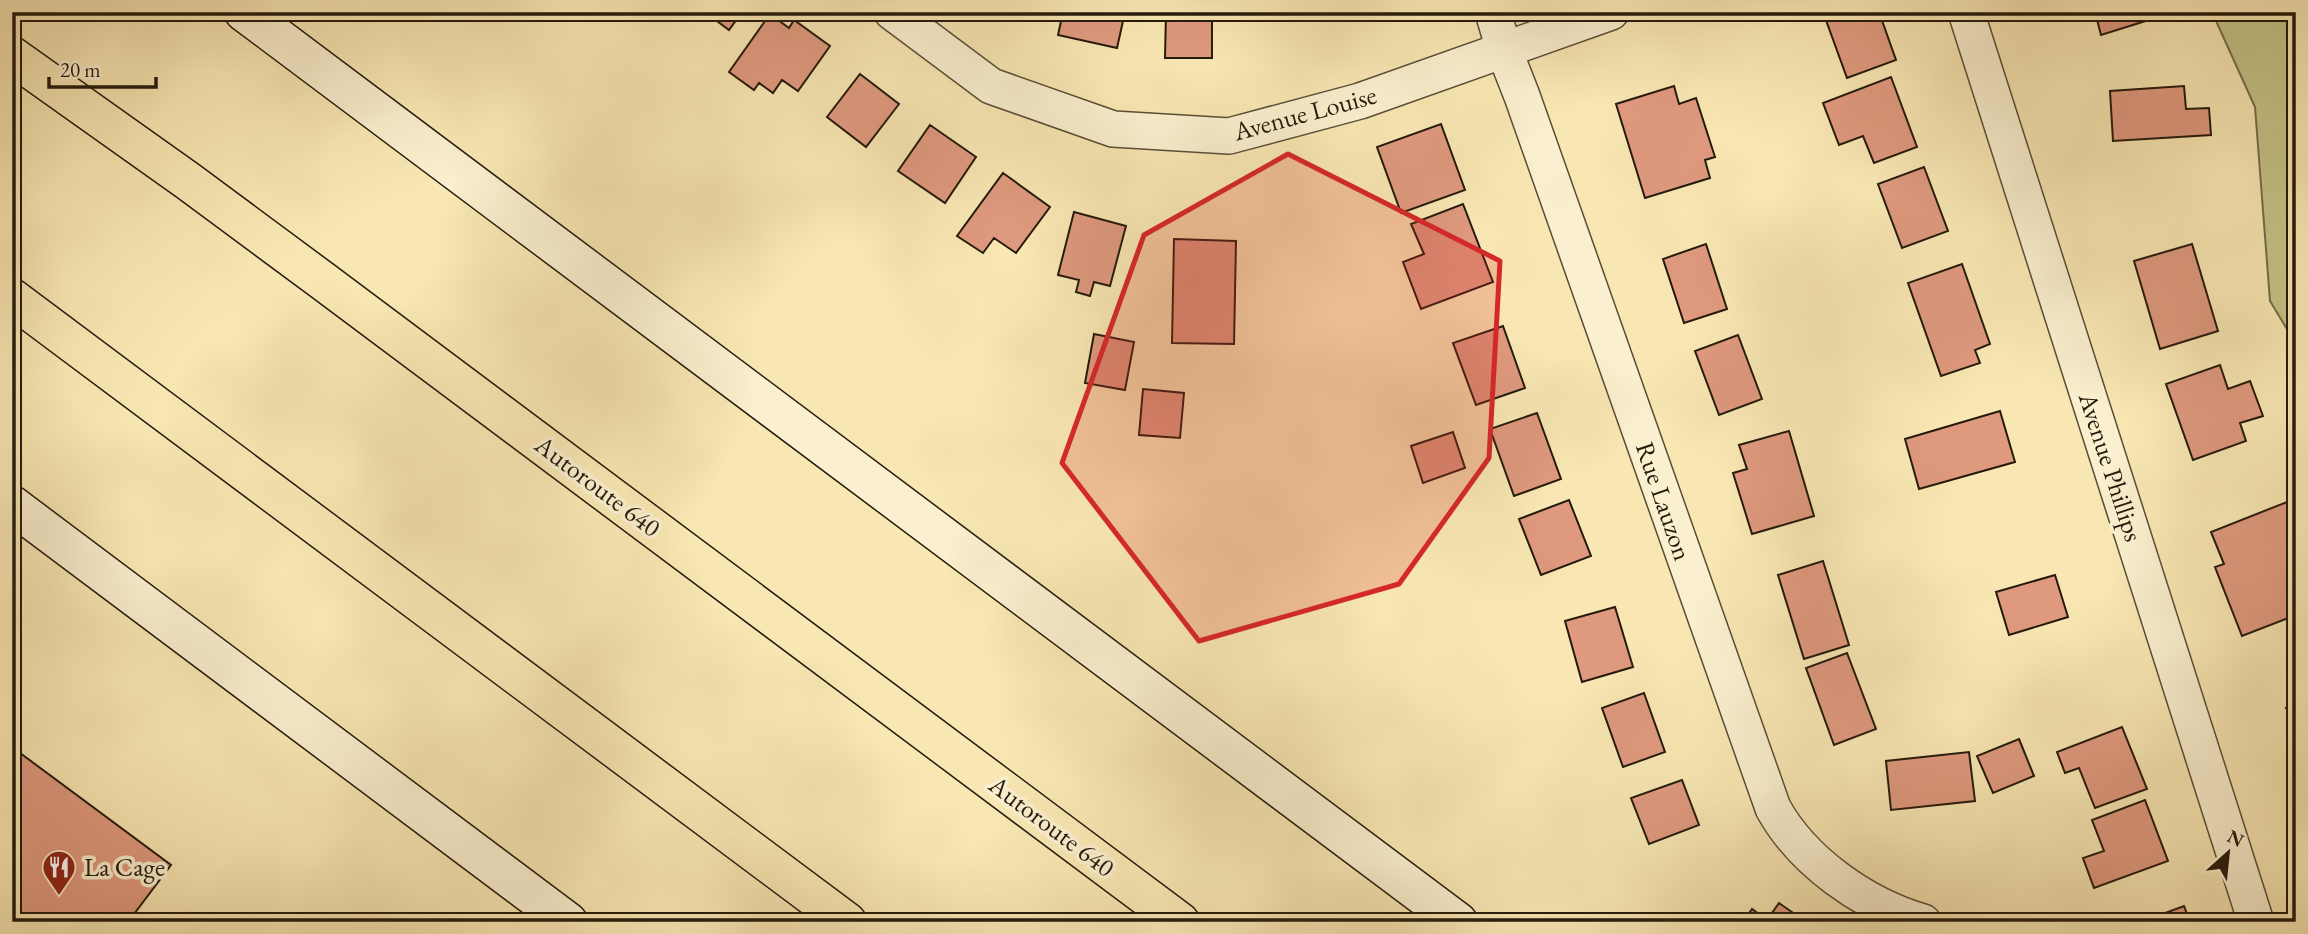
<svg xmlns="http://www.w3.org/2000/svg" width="2308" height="934" font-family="'EB Garamond',serif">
  <rect width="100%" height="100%" fill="#f8e7b3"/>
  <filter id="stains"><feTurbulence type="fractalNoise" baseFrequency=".00286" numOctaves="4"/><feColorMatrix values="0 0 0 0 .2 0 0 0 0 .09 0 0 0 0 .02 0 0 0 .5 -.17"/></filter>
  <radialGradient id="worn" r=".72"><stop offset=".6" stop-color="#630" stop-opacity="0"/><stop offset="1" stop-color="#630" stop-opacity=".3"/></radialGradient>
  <!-- green -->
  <path fill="#c5c387" stroke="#746e4a" stroke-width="2" d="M2212,12H2296V344L2270,301L2255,107Z"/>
  <!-- building -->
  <path fill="#df997f" stroke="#241a0c" stroke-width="2" d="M705,12H742L729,30Z
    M1063,12H1125L1117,48L1058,35Z
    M1166,12H1212V58H1165Z
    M1350,12H1374L1352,20Z
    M1823,12H1879L1896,60L1847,78Z
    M2095,12H2153L2155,18L2101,35Z
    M770,14L789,28L794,20L830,46L798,91L782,80L773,93L759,83L754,90L729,72Z
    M860,74L899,104L866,147L827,117Z
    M1891,77L1917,147L1874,163L1863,136L1839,145L1823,103Z
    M1674,86L1679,104L1696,98L1715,157L1705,160L1710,178L1645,198L1616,104Z
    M2184,86L2186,109L2209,108L2211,135L2113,141L2110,91Z
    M1441,124L1465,190L1401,213L1377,147Z
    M930,125L976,157L945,203L898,171Z
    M1924,167L1948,231L1902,248L1878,184Z
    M1003,173L1050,207L1016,253L994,238L983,253L957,236Z
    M1463,204L1493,282L1421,309L1403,262L1424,254L1411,224Z
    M1074,212L1126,226L1110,286L1094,282L1090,296L1076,292L1079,280L1058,275Z
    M1174,239L1236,241L1234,344L1172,343Z
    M1706,244L1727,309L1684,323L1663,259Z
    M2192,244L2218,331L2160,349L2134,261Z
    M1962,264L1990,344L1975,350L1980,363L1941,376L1908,283Z
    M1503,326L1525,388L1476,405L1453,343Z
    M1094,334L1134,342L1125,390L1085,383Z
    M1738,335L1762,399L1719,415L1695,351Z
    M2220,365L2228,389L2250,381L2263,416L2240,423L2246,441L2193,460L2166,384Z
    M1143,389L1184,393L1180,438L1139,435Z
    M2000,411L2015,462L1919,489L1905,439Z
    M1537,413L1561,479L1514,496L1490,429Z
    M1789,431L1814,516L1752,534L1733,473L1747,469L1739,445Z
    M1453,432L1465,468L1423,483L1411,446Z
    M1569,500L1591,556L1541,575L1519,519Z
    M2287,502L2296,525V615L2242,636L2215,567L2224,564L2211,532Z
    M1823,561L1849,645L1804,659L1778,575Z
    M2055,575L2068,617L2009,635L1996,592Z
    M1615,607L1633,667L1582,682L1565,621Z
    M1847,653L1876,729L1834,745L1806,668Z
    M1644,693L1665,752L1623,767L1602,708Z
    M2296,700V721L2286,708Z
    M2122,727L2147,789L2095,808L2079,768L2065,773L2057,752Z
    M2019,739L2034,776L1993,793L1977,756Z
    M12,747L171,865L128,922H33L12,907Z
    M1969,752L1975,801L1891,810L1886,761Z
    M1682,780L1699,825L1649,844L1631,798Z
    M2145,800L2168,861L2094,888L2083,858L2104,851L2092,820Z
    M1779,903L1806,922H1743L1752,909L1767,920Z
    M2184,906L2190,922H2141Z"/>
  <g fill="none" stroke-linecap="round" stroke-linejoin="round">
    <defs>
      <path id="minor" d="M892,12L991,86L1113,129L1229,136L1360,101L1611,12
        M1493,12L1504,50L1522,96L1773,808C1802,861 1864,905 1923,922
        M1966,12L2256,922"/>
      <path id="secondary" d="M244,12L1458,922
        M12,505L568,922"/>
      <path id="motorway" d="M12,56L188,181L323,281L1180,922
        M12,298L847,922"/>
    </defs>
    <!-- minor casing -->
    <use href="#minor" stroke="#594d36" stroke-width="38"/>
    <!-- secondary casing -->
    <use href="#secondary" stroke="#241a0c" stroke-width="41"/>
    <!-- motorway casing -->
    <use href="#motorway" stroke="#241a0c" stroke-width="41"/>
    <!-- minor -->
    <use href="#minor" stroke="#faefce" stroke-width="35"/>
    <!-- secondary -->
    <use href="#secondary" stroke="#faefce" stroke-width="38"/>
    <!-- motorway -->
    <use href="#motorway" stroke="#f8e7b3" stroke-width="38"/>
  </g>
  <!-- marked area -->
  <path fill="#d62828" fill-opacity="0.2" stroke="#d62828" stroke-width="5" stroke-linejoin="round" d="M1288,154L1500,261L1489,458L1399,584L1199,641L1062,463L1144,235Z"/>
  <!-- icons -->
  <defs>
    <symbol id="restaurant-pin" viewBox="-11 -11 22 30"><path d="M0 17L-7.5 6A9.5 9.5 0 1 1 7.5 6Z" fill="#8f2418" stroke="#faefce"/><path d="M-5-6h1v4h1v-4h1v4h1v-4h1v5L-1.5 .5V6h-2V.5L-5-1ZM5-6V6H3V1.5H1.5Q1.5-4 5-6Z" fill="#fff"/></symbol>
  </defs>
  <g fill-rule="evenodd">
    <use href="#restaurant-pin" x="40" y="848" width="38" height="52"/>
  </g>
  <g text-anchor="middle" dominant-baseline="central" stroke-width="7" stroke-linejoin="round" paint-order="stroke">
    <!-- street labels -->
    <g font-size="26" fill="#241a0c" stroke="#faefce">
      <text transform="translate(1305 113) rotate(-15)">Avenue Louise</text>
      <text transform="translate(2111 467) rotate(72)">Avenue Phillips</text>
      <text transform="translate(598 486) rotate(37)">Autoroute 640</text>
      <text transform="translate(1664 501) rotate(71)">Rue Lauzon</text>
      <text transform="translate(1052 826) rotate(37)">Autoroute 640</text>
    </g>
    <!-- poi labels -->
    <g font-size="26" fill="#241a0c" stroke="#faefce" text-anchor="start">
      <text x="84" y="867">La Cage</text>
    </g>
  </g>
  <!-- margin -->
  <rect width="2308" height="934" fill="none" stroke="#f8e7b3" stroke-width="42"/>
  <rect x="14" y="14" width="2280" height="906" fill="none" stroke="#241a0c" stroke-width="3.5"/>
  <rect x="21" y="21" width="2266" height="892" fill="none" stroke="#241a0c" stroke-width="2"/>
  <!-- north arrow -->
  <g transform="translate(2228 853) rotate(27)" stroke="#faefce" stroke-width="5" paint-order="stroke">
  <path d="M0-5L12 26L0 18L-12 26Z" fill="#241a0c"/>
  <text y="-10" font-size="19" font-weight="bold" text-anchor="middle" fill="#241a0c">N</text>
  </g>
  <!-- scale -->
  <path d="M49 77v10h107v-10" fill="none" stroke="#241a0c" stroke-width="3.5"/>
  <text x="60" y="77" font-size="21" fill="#241a0c" stroke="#faefce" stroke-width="5" paint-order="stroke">20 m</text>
  <rect width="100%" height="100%" filter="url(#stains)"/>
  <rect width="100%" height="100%" fill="url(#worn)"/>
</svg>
